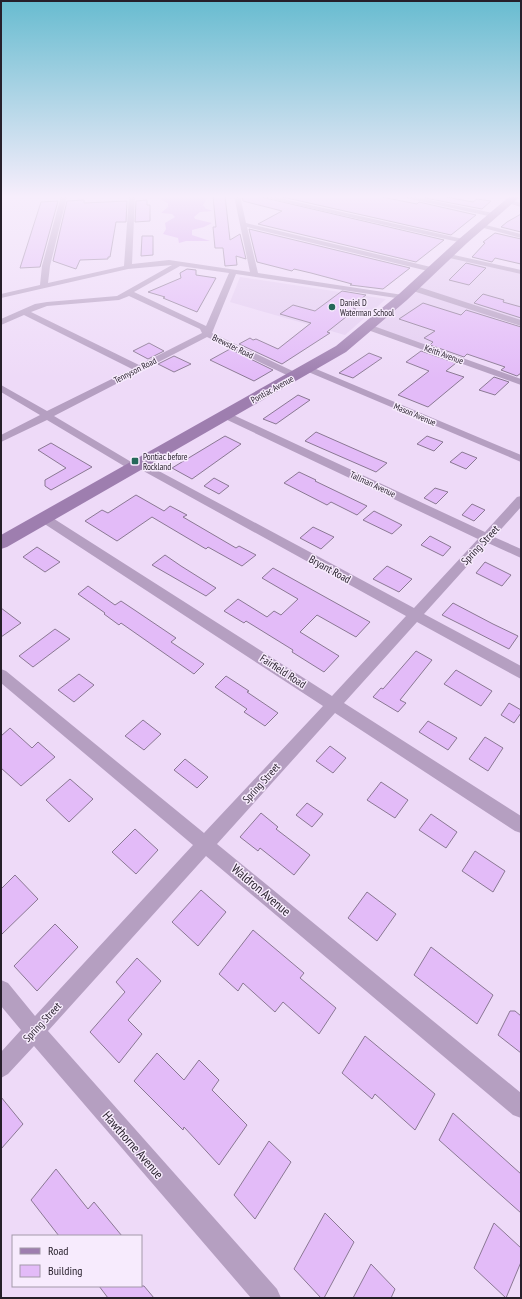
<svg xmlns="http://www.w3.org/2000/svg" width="522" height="1299" font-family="'PT Sans Narrow',sans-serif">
  <rect width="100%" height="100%" fill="#eedaf8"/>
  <!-- built -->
  <path fill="#e4cdf1" d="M446,256L521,272V324L497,316L489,324L448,343L440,350L369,326Z
    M240,277L386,299L345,335L230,302Z"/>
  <!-- green -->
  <path fill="#d6a4ef" d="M164,196H203L206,200L203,205L206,209L213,211L200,212L194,217L195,219L212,223L204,227L192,230V235L210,241H186L179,243L178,238L163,234L166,229L165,223L175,217L172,214L161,213L168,207V203L161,200Z"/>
  <!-- building -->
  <path fill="#e3bbf8" stroke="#8a7893" d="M213,196H225L230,240L240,234L246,259L236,256L237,265L225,266L223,248H215L213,227H216Z
    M242,196H257L444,240L416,262L258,224L282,211L243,201Z
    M278,196H377L417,204L419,202L476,215L451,235Z
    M427,196H441L473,202L477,199L491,201L482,209L425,198Z
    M84,200V203L127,201L126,222H116L110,257H108V259L80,260L76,269L53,261L67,201Z
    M147,200V205H150V221L135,222L136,201Z
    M58,201L40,267L20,268L41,202Z
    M521,214V232L501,227L507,222Z
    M249,229L410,268L383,289L350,285L352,284L311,273L294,269L292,271L257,262Z
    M495,233L521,239V264L495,258L492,262L472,257L485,243L483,242Z
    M142,236H153V255L141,256Z
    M466,263L486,268L469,285L449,280Z
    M187,269L196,270V275L216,278L197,312L163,298L165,297L148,292L181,278L180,273Z
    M342,291L366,295L353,305L355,306L353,308L356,309L327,332L330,333L282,364L239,344L250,338L253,340L256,339L278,349L311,323L280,314L293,305L315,311Z
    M483,294L504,300L503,302L521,307V318L474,303Z
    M423,303L461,315L466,310L521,327V373L517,376L501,370L505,367L467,354L464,357L430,345L433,342L424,338L435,331L399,319Z
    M149,343L164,351L148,359L133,351Z
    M230,349L273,370L254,381L210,360Z
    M421,351L456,363L446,371L464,377L428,407L398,395L429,371L406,362Z
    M369,353L382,358L353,378L339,373Z
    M174,356L191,364L174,372L158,364Z
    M494,377L509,382L495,395L479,390Z
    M298,395L310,400L276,424L263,419Z
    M316,432L375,458L387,463L376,472L305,441Z
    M225,436L241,444L192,479L172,468Z
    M427,436L443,442L434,451L417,444Z
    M51,443L92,467L51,490L45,486V480L66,468L38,450Z
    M462,452L477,458L466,469L450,462Z
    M299,472L316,480L315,481L367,506L357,515L331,502L327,505L284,483Z
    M214,478L229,486L219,494L204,486Z
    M435,488L448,492L436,504L424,498Z
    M136,495L164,511L170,506L187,515L183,517L236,548L239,546L256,555L242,566L208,547L206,549L152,517L117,541L85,521L102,510L108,513Z
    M472,504L485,510L474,521L462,515Z
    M374,511L402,525L392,534L363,520Z
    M313,527L334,537L321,549L300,538Z
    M430,536L451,547L443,556L421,545Z
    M37,547L60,562L45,572L23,557Z
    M165,555L181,566L216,588L206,596L152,565Z
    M485,562L511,575L502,586L476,573Z
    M387,566L412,579L399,592L373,579Z
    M273,568L370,622L356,637L317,615L300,632L339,656L324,672L292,652L293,650L246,621L244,623L224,611L238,599L267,617L274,611L281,615L298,599L262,578Z
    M88,586L115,605L121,601L136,611L176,638L171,642L204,664L194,674L121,623L119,625L104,614L105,613L78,594Z
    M453,603L493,624L518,636L509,649L466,627L442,615Z
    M1,608L21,623L1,637Z
    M55,629L70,639L33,667L19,656Z
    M416,651L432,660L400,700L406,703L398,712L373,697L381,688L383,689Z
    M456,670L492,691L481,706L444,684Z
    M79,674L94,685L74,702L58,690Z
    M226,676L249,691L247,692L278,713L265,726L244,712L247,709L215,687Z
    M509,703L521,710V713L514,723L501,715Z
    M143,720L161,734L144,750L125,736Z
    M428,721L457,738L448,750L419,732Z
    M10,728L32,748L38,742L55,757L21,786L1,768V736Z
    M485,737L503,748L488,771L469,759Z
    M330,746L346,758L333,773L316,761Z
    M185,759L208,777L197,788L174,770Z
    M70,779L93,799L69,822L46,800Z
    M381,782L408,800L395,818L367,800Z
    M307,803L323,814L312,827L296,815Z
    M261,813L278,827L276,829L310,855L294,875L260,848L258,851L240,837Z
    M431,814L457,832L446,848L419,830Z
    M135,829L158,850L136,874L112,852Z
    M475,851L505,871L493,892L462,871Z
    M15,875L38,899L1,935V889Z
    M201,890L226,912L198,946L172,922Z
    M367,892L396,914L377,941L348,918Z
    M55,924L78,947L37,991L14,966Z
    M253,930L304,973L300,978L336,1008L319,1034L283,1002L275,1012L243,983L238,991L219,974Z
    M431,947L493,995L477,1024L414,975Z
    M137,958L161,981L128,1020L142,1034L119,1063L90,1032L125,992L116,982Z
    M510,1011H515L521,1016V1053L498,1035Z
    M365,1036L435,1094L415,1130L375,1094L372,1099L342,1073Z
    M157,1053L184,1080L199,1060L219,1080L212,1090L247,1125L219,1165L184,1127L183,1130L134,1081Z
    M1,1097L23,1124L1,1149Z
    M453,1113L521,1174V1213L439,1140Z
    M269,1141L291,1162L255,1219L234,1195Z
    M56,1169L88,1209L94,1202L122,1236H59L31,1200Z
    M325,1213L354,1242L324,1298H321L294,1269Z
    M494,1223L521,1248V1262L506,1298L474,1268Z
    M371,1264L395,1289L391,1298H353Z
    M99,1286H144L154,1298H108Z"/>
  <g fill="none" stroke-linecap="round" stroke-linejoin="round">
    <!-- street -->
    <path fill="#b59fc1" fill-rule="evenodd" d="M61,196H67L50,266L48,283L124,266L129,196H135L132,264L169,260L250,272L234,196H240L246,223L435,268L436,270L432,272L247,227L258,273L403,295L407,297L403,299L236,274L212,333L299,374L301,376L299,378H293L207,337L54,416L133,463L138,461L142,462L414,608L478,539L221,417L220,415L221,413H229L485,532L517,497L521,496V507L494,537L521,549V558L488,543L424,614L521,666V679L417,622L344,703L521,816V833L515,831L335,713L217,844L521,1093V1118L513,1115L206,856L48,1031L277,1289L281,1298H251L34,1046L8,1074L1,1078V1052L21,1030L1,1006V980L8,983L35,1016L193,845L1,683V669L6,671L204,833L323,706L40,521L38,518L40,515H48L332,696L406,616L138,468L133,470L129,469L47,420L1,442V435L40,415L1,392V385L47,411L132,369L24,315L1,325V319L35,304L47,302L117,296L172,265L128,269L1,298V294L40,285L42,266ZM180,266L229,273L206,326L134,292ZM129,296L200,329L202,333L139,365L31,312L47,306L119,300Z
      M258,196H270L463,239L467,241L463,243Z
      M397,196H410L493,213L496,215L493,217Z
      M510,200L521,203V207L508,203L507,202Z
      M482,224L521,234V238L480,227L479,226Z
      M445,253L521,270V274L445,257Z
      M410,286H416L521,320V326L410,290Z
      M368,324L521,379V385L365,329L364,327L365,325Z
      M309,366L521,455V462L306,371L304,369L306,367Z"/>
    <!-- secondary -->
    <path fill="#9e7eaf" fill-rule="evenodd" d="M510,196H521L467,243L407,300L346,352L7,547L1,549V535L336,346L399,294L459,239Z"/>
  </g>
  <!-- sky -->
  <linearGradient id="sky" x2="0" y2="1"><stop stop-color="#68bcd0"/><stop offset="0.52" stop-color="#f7eefc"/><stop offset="1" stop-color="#f7eefc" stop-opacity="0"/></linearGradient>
  <rect width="522" height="378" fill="url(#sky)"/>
  <!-- markers -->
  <g fill="#25685a" stroke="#f7ebfd" stroke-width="1.5">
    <circle cx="332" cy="307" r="4"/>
    <rect x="131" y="457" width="8" height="8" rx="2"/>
  </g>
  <g text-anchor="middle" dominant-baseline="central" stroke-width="3" stroke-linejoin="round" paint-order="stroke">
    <!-- far-poi labels -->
    <g font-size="9" fill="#261f2a" stroke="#f7ebfd" text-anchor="start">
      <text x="340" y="302">Daniel D<tspan x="340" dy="10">Waterman School</tspan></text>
      <text x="143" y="456">Pontiac before<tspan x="143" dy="10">Rockland</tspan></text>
    </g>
    <!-- far-street labels -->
    <g font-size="9" fill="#261f2a" stroke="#f7ebfd">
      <text transform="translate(233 346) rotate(26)">Brewster Road</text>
      <text transform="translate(444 354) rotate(20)">Keith Avenue</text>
      <text transform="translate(135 370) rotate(-27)">Tennyson Road</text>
      <text transform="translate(272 389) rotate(-29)">Pontiac Avenue</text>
      <text transform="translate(415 414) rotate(23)">Mason Avenue</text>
      <text transform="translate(373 484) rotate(25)">Tallman Avenue</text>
    </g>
    <!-- street labels -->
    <g font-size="11" fill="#261f2a" stroke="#f7ebfd">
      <text transform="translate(480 545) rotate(-47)">Spring Street</text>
      <text transform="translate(330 569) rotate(29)">Bryant Road</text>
      <text transform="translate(283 671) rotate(33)">Fairfield Road</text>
      <text transform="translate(261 783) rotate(-48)">Spring Street</text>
      <text transform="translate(42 1022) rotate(-47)">Spring Street</text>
    </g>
    <!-- near-street labels -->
    <g font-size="13" fill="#261f2a" stroke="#f7ebfd">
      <text transform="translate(261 890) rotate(40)">Waldron Avenue</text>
      <text transform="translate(133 1145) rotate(49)">Hawthorne Avenue</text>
    </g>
  </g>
  <!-- border -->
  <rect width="522" height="1299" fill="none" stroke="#261f2a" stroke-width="4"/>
  <!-- legend -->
  <rect x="12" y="1235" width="130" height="52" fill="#f7ebfd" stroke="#a399a9"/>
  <rect x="20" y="1248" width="20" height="6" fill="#9e7eaf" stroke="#a399a9"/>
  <text x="48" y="1255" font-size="12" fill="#261f2a">Road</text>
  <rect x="20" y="1265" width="20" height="12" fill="#e3bbf8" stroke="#a399a9"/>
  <text x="48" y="1275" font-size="12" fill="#261f2a">Building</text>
</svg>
